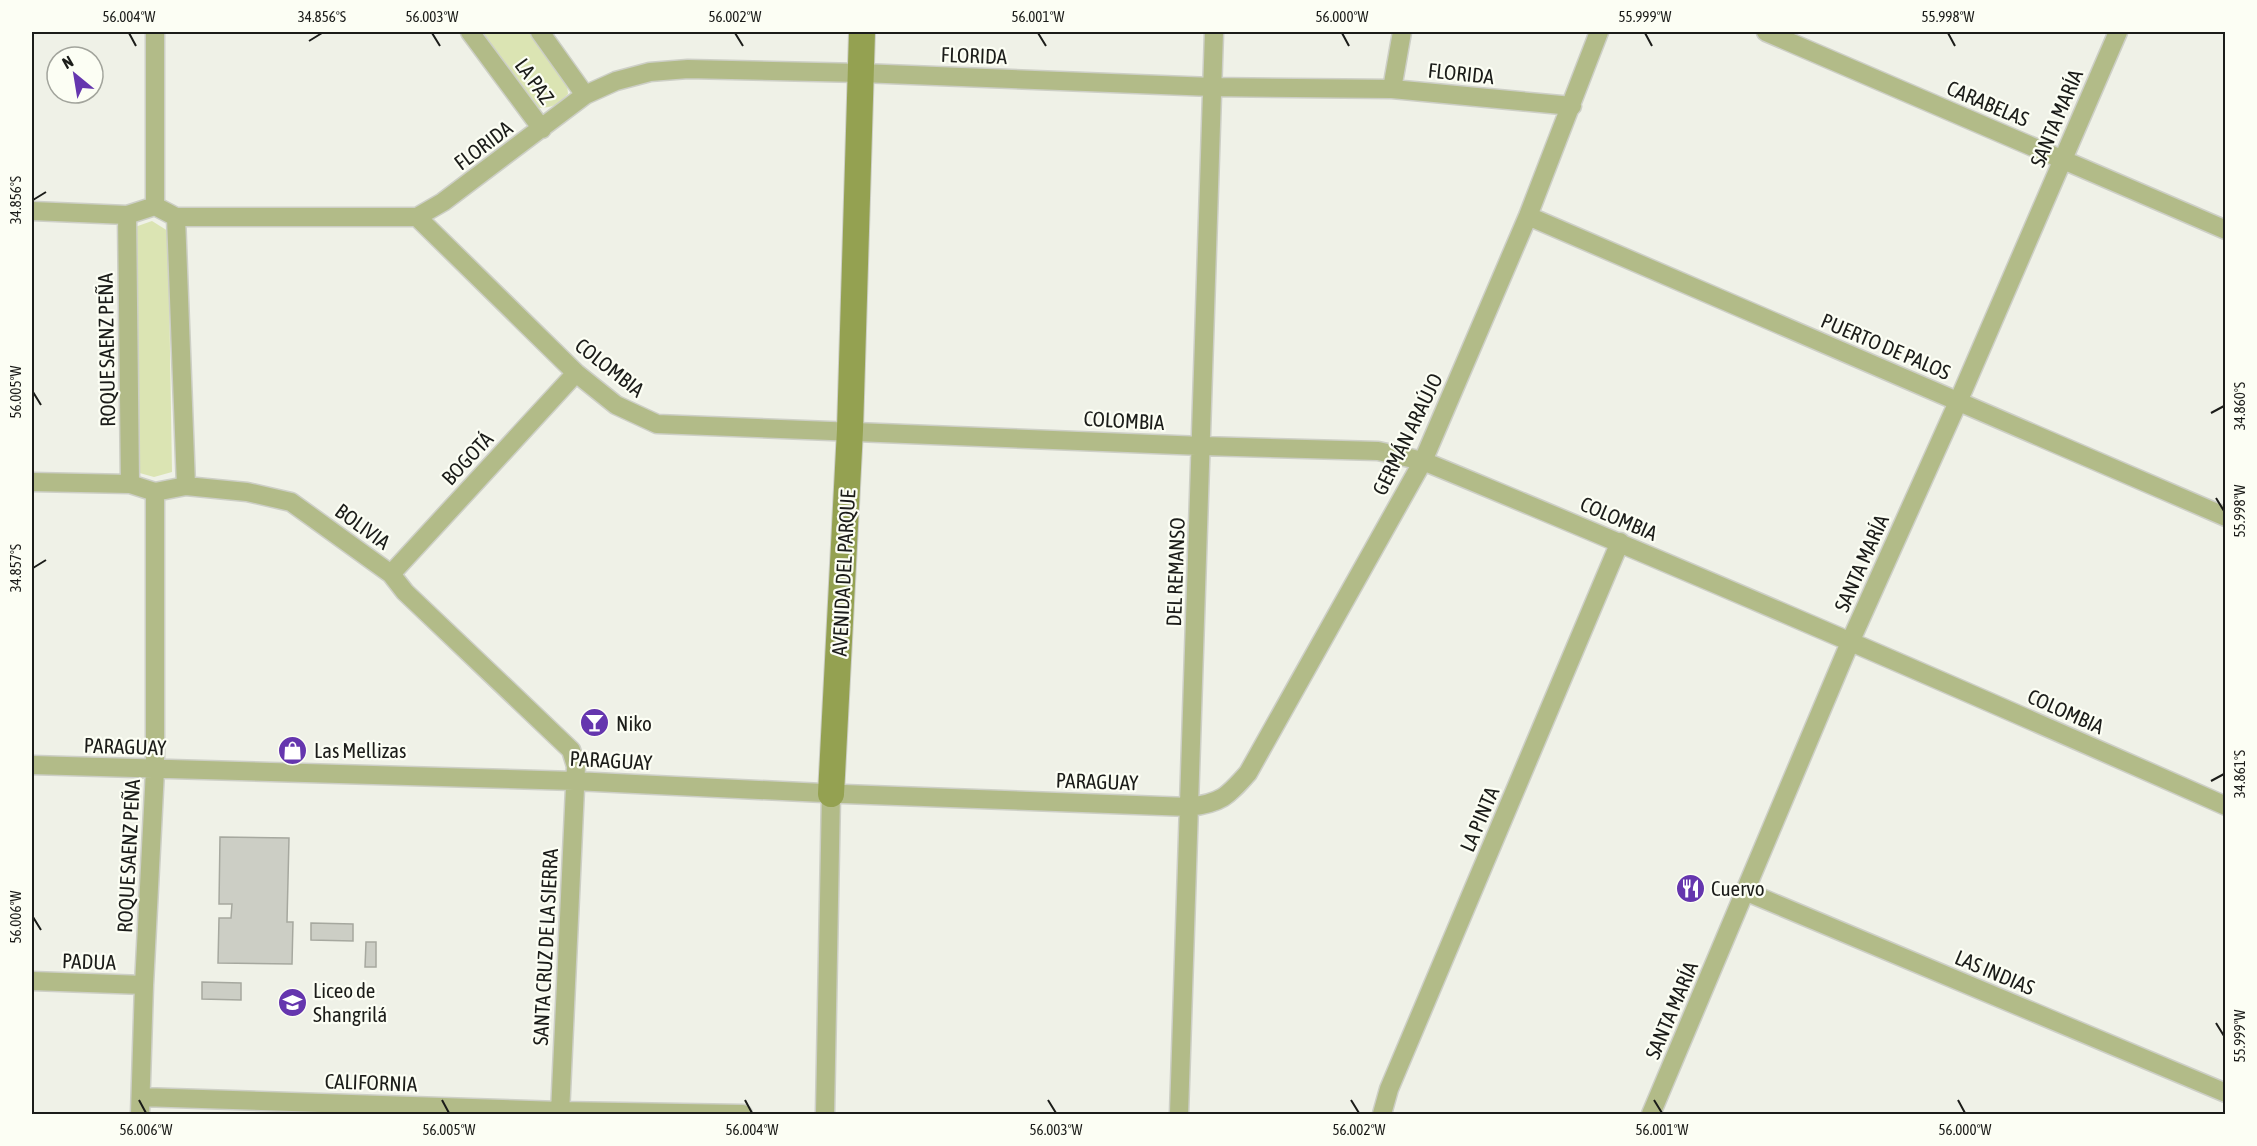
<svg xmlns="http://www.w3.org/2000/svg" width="2257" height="1146" font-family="'Asap Condensed',sans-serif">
  <rect width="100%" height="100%" fill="#eff1e7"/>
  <!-- green -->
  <path fill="#dbe4b3" d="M481,32H530L567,84L568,94C558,105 552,108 537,108Z
    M152,221L168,231L172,472L154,477L136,472L135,227Z"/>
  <!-- building -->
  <path fill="#cccec5" stroke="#a6a89f" stroke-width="1.5" d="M220,837L289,838L287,922H293L292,964L218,963L219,918H231L232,904H219Z
    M311,923L353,924V941L311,940Z
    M366,942H376V967H365Z
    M202,982L241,983V1000L202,999Z"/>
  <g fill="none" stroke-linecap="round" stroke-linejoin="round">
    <defs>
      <path id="street" d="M470,32L542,129
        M540,32L585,95
        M1766,32L2226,230
        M1392,89L1402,32
        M155,206V32
        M32,211L127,215L155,206L176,217H417L576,373L616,405L657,424L1202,446L1378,451L1423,461C1692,572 1959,688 2226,806
        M127,215L130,484
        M1528,216L2226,517
        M176,217L186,486
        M417,217L443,202L585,95L616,81L650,72L688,69L861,73L1212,87L1392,89L1572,106
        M32,482L130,484L155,492L186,486L247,492L291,502L391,574L405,592L571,750L576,766L560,1114
        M391,574L576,373
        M32,765L574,781L844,794L1189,807C1221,803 1227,797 1248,773L1423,461L1528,216L1599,32
        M1747,892L2226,1093
        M32,981L144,985
        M141,1097L560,1111L743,1114
        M140,1114L144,985L155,770V492
        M825,1114L831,794
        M1179,1114L1214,32
        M1382,1114L1389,1089L1620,542
        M1651,1114L1851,640L1958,402L2118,32"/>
      <path id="secondary" d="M831,794L850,430L862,32"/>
    </defs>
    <!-- street casing -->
    <use href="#street" stroke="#cdcfc6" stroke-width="21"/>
    <!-- secondary casing -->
    <use href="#secondary" stroke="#cdcfc6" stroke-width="28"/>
    <!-- street -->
    <use href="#street" stroke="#b2bb88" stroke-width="18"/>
    <!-- secondary -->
    <use href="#secondary" stroke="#94a151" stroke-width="26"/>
  </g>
  <!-- ticks -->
  <path fill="none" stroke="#1b1c19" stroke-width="2" d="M129,33L136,46M432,33L440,46M735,33L743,46M1038,33L1046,46M1342,33L1349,46M1645,33L1652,46M1948,33L1955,46M309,41L322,33M33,200L46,192M33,392L41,405M2211,413L2224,406M2216,498L2224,511M33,568L46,560M2211,781L2224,774M33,917L41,930M2216,1023L2224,1036M139,1100L146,1113M442,1100L449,1113M745,1100L752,1113M1048,1100L1056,1113M1351,1100L1359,1113M1654,1100L1662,1113M1958,1100L1965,1113"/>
  <!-- icons -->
  <defs>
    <symbol id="bar-disc" viewBox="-11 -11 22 22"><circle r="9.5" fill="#6536ae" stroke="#fcfef4"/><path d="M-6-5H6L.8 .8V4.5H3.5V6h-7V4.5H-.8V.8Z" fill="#fff"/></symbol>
    <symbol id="shop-disc" viewBox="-11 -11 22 22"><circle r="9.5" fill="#6536ae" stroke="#fcfef4"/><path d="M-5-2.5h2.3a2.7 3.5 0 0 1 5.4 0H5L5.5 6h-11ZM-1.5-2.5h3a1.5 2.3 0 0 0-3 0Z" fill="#fff"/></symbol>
    <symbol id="restaurant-disc" viewBox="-11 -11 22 22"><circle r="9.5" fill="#6536ae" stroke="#fcfef4"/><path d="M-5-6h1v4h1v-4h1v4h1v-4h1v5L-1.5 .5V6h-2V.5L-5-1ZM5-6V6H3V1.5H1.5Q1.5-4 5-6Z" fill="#fff"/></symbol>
    <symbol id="school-disc" viewBox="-11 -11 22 22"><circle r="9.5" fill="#6536ae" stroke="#fcfef4"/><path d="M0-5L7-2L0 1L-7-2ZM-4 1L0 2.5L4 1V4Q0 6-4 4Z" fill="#fff"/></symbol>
  </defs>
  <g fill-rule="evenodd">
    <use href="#bar-disc" x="578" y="706" width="33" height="33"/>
    <use href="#shop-disc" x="276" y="734" width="33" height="33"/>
    <use href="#restaurant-disc" x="1674" y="872" width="33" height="33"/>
    <use href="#school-disc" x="276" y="986" width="33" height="33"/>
  </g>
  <g text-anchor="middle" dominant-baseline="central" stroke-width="4.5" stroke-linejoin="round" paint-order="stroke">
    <!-- street labels -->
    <g font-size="21" fill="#1b1c19" stroke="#fcfef4">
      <text transform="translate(974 55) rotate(2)">FLORIDA</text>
      <text transform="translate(1461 73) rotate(6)">FLORIDA</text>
      <text transform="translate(535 81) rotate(54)">LA PAZ</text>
      <text transform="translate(1988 103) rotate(23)">CARABELAS</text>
      <text transform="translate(2056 118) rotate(-67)">SANTA MARÍA</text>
      <text transform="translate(483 145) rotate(-37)">FLORIDA</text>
      <text transform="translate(1886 346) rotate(23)">PUERTO DE PALOS</text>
      <text transform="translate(106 350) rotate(-91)">ROQUE SAENZ PEÑA</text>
      <text transform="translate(610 367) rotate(38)">COLOMBIA</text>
      <text transform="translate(1124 420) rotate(3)">COLOMBIA</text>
      <text transform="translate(1407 434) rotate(-64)">GERMÁN ARAÚJO</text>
      <text transform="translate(467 458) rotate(-47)">BOGOTÁ</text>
      <text transform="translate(1619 518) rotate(23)">COLOMBIA</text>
      <text transform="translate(363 526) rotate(36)">BOLIVIA</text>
      <text transform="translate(1861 563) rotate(-66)">SANTA MARÍA</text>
      <text transform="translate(1175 572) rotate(-88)">DEL REMANSO</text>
      <text transform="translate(843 573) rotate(-87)">AVENIDA DEL PARQUE</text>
      <text transform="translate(2066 711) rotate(24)">COLOMBIA</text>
      <text transform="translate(125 746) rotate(2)">PARAGUAY</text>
      <text transform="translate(611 760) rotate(3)">PARAGUAY</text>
      <text transform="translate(1097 781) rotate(2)">PARAGUAY</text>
      <text transform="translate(1479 819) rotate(-67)">LA PINTA</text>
      <text transform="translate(128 856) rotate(-87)">ROQUE SAENZ PEÑA</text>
      <text transform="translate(545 947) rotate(-87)">SANTA CRUZ DE LA SIERRA</text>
      <text transform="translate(89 961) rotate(2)">PADUA</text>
      <text transform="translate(1995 972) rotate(23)">LAS INDIAS</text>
      <text transform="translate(1671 1010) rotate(-67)">SANTA MARÍA</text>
      <text transform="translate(371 1082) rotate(2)">CALIFORNIA</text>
    </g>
    <!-- poi labels -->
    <g font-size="21" fill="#1b1c19" stroke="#fcfef4" text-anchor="start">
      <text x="616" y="723">Niko</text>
      <text x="314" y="750">Las Mellizas</text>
      <text x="1711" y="888">Cuervo</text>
      <text x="313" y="990">Liceo de<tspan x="313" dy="24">Shangrilá</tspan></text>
    </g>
  </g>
  <!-- border -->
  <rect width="2257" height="1146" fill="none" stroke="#fcfef4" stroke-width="66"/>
  <!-- north arrow -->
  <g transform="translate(75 75) rotate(330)"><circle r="28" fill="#fcfef4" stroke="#a2a49c" stroke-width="1.5"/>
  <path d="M0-4.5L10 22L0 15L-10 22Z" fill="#6536ae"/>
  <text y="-9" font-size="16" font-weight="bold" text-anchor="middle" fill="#1b1c19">N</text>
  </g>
  <rect x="33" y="33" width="2191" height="1080" fill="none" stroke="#1b1c19" stroke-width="2"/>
  <g font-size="15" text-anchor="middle" fill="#1b1c19">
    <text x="129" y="22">56.004°W</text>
    <text x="322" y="22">34.856°S</text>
    <text x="432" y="22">56.003°W</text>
    <text x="735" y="22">56.002°W</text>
    <text x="1038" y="22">56.001°W</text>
    <text x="1342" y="22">56.000°W</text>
    <text x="1645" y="22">55.999°W</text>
    <text x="1948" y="22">55.998°W</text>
    <text transform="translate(16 200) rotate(-90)" y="5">34.856°S</text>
    <text transform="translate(16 392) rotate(-90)" y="5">56.005°W</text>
    <text transform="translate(2240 406) rotate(-90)" y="5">34.860°S</text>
    <text transform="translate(2240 511) rotate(-90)" y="5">55.998°W</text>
    <text transform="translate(16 568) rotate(-90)" y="5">34.857°S</text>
    <text transform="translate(2240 774) rotate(-90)" y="5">34.861°S</text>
    <text transform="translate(16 917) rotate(-90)" y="5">56.006°W</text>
    <text transform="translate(2240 1036) rotate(-90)" y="5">55.999°W</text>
    <text x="146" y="1135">56.006°W</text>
    <text x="449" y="1135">56.005°W</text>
    <text x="752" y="1135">56.004°W</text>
    <text x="1056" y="1135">56.003°W</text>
    <text x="1359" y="1135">56.002°W</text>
    <text x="1662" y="1135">56.001°W</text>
    <text x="1965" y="1135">56.000°W</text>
  </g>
</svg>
